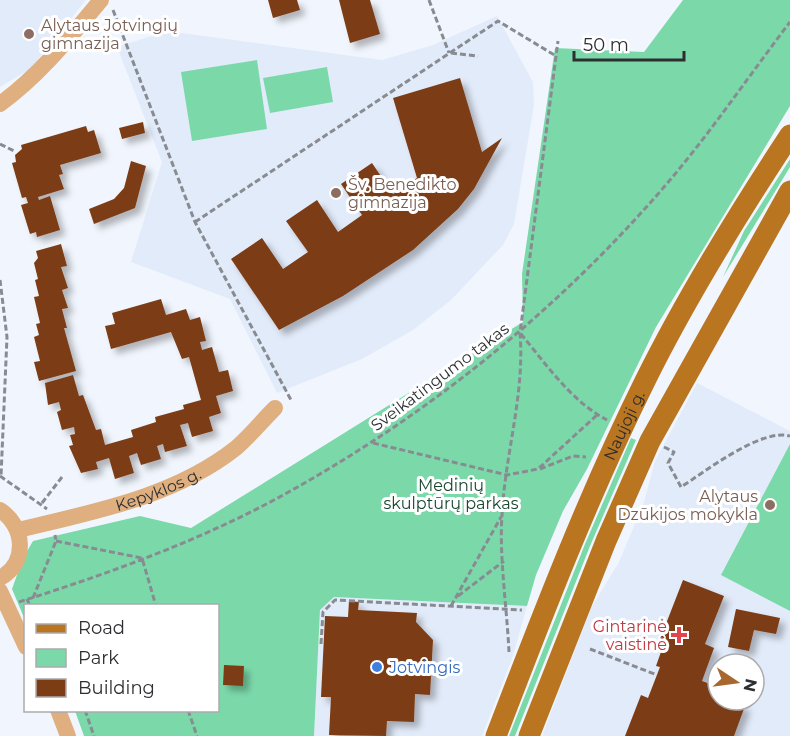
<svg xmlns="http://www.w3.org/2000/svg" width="790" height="736" font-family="Montserrat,sans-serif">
  <defs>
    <filter id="shadow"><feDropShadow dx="5.5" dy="5.5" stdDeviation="3" flood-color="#0004"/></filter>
  </defs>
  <rect width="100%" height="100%" fill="#f1f6fe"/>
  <!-- built -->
  <path fill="#e2ebfa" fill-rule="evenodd" d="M0,0H86L30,69L0,87Z
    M497,16L533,82L534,105L514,224L503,245L451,300L413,330L362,359L277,393L230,299L131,262L162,162L117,47L167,31L382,60L433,45Z
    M697,383L790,431V736H542L591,608L619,562L644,502L655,461ZM718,664H754V700H718Z
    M334,597L527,606L513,656L482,736H314L320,610Z"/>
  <!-- green -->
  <path fill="#7bd9a9" d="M683,0H790V106L656,327L587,469L563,511L536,575L527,606L334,597L320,610L314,736H84L75,711L218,710V606H26L25,620L12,589L23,558L33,541L140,516L191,528L523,322L522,274L555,48L644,52Z
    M257,60L267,129L192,141L181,72Z
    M327,67L333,102L270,113L263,78Z
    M790,159V167L723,277L744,231Z
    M631,438L636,440L590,546L515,736H509L585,544Z
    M790,444V611L721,575Z"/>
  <!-- building -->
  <path fill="#7c3d14" filter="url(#shadow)" d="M268,0H297L300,10L273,18Z
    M339,0H370L380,34L350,43Z
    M460,78L482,152L502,138L474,189L458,209L413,250L343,296L279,330L231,259L262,238L283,269L308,252L286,221L317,200L338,232L362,215L341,184L372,163L393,194L417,178L393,98Z
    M143,122L145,133L122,139L119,128Z
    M86,126L88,132L94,130L101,153L60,165L63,174L59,175L64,189L38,197L39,200L50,196L60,230L37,237L36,232L30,234L21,205L28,203L26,197L22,198L12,163L16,162L15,155L22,149L21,145Z
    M131,161L146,166L135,208L94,224L89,209L114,199L124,188Z
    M61,244L67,266L61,267L68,288L62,290L68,308L62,309L67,328H64L76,371L39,381L34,362L40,361L34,337L39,335L36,324L40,323L34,297L39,296L35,280L38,279L34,263L38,258L36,251Z
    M161,299L166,315L186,309L190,320L200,317L206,341L200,342L202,350L212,347L219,372L228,370L233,391L216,396L221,413L209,417L213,431L192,437L188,423L180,425L187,446L165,452L163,444L157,446L161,459L141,465L137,453L129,456L134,473L115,479L109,458L96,462L98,469L81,473L69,446L73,445L70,435L75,434L74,427L62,430L57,412L61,410L59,402L48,405L45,383L73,375L79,396L83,395L96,430L101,429L105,445L133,437L131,430L156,422L155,417L184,409L183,405L201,400L189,357L182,359L171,332L111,349L105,326L115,324L112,313Z
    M683,580L724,596L705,644L714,648L702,681L713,685L710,692L718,695V700H731L745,706L734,736H625L641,695L648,698L660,667L656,666L662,649L657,647Z
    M349,601L359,602L358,610L417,613L416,622L433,640L430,695L415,694L414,722L387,721L386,736L329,735L331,697H321L325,616L348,617Z
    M736,609L780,618L776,634L754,630L749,651L728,647Z
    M224,665L244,666L243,686L223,685Z"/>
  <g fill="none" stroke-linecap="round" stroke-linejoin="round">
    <!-- path -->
    <path stroke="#888b91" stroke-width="3" stroke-dasharray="6 3" stroke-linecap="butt" d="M429,0L449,53
      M113,10L195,222L291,400
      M451,53L478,56
      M0,144L16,152
      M195,222L498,21L556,56
      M0,280L7,337L1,476
      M521,334C545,363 572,402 607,420
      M373,443L507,475L538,469L597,415
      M664,447L674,452L668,463L681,487C706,471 761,428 790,436
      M540,469L573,456L586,457
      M0,476L47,509
      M42,503L62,477
      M56,541L142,558L156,606
      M458,596L504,561
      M33,598L56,541L55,535
      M27,599L30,606
      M19,602C110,573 202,540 285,494C428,415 557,311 664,187C709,135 748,77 790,22
      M451,606L501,517
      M321,644L323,612L335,600L522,610
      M590,649L657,675
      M509,652C507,609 499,556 502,515C505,454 525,394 520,333L558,41
      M85,710L94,736
      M188,710L197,736"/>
    <!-- minor -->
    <g stroke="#dfaf7f" stroke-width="16">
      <path d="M0,104C39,76 70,37 101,0"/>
      <path d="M0,510C25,526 28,563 0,578"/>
      <path id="s1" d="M18,530C93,512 174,497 236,448C250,436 262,421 275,408"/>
      <path d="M0,591L26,647"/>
      <path d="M58,710L68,736"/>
    </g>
    <!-- major -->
    <g stroke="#ba7520" stroke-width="21">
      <path id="s2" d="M496,736C542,616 588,496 645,381C687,296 738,214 790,135"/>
      <path d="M529,736L606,541L650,441L790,191"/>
    </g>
  </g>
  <!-- markers -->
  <g fill="#8d6e63" stroke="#fff" stroke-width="2">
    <circle cx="29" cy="34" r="6"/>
    <circle cx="336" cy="193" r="6"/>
    <circle cx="770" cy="505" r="6"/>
  </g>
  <path fill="#e0444e" stroke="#fff" stroke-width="2" d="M676 626h6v6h6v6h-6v6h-6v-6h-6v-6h6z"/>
  <circle fill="#3f7fe0" stroke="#fff" stroke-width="2" cx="377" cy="667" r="6"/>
  <g text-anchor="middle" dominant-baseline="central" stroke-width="6" stroke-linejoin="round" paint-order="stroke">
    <!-- education labels -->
    <g font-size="16" fill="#785e54" stroke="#fff" text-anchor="start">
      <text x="41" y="25">Alytaus Jotvingių<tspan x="41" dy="18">gimnazija</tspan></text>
      <text x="348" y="184">Šv. Benedikto<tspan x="348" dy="18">gimnazija</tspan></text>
      <text x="758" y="496" text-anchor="end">Alytaus<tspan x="758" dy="18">Dzūkijos mokykla</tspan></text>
    </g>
    <!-- street labels -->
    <g font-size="16" fill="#2c2e31" stroke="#fff">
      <text transform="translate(440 377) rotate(-37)">Sveikatingumo takas</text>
      <text stroke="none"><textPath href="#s2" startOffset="336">Naujoji g.</textPath></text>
      <text stroke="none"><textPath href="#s1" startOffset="146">Kepyklos g.</textPath></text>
    </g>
    <!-- park labels -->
    <g font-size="16" fill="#194631" stroke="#fff">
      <text x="451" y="485">Medinių<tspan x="451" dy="18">skulptūrų parkas</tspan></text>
    </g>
    <!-- health labels -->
    <g font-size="16" fill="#be3a42" stroke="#fff" text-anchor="end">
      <text x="667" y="626">Gintarinė<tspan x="667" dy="18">vaistinė</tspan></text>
    </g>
    <!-- shop labels -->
    <g font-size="16" fill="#366cbe" stroke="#fff" text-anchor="start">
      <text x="389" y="667">Jotvingis</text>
    </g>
  </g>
  <!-- legend -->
  <rect x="24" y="604" width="195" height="108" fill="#ffffff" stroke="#ababad" stroke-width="1.5"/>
  <rect x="36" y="624" width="30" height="9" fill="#ba7520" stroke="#ababad" stroke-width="1.5"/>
  <text x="78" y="634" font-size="18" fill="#2c2e31">Road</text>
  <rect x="36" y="649" width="30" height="18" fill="#7bd9a9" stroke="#ababad" stroke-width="1.5"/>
  <text x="78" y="664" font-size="18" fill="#2c2e31">Park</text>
  <rect x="36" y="679" width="30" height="18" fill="#7c3d14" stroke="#ababad" stroke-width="1.5"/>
  <text x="78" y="694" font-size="18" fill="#2c2e31">Building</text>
  <!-- north arrow -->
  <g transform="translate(736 682) rotate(103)"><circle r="28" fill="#ffffff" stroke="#ababad" stroke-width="1.5"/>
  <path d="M0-4.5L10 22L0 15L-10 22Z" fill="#a7682f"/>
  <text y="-9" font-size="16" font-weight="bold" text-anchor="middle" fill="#2c2e31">N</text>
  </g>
  <!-- scale -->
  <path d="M574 51v9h110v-9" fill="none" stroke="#2c2e31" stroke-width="3"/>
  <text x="583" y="51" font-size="18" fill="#2c2e31" stroke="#ffffff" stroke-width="4.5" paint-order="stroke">50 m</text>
</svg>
